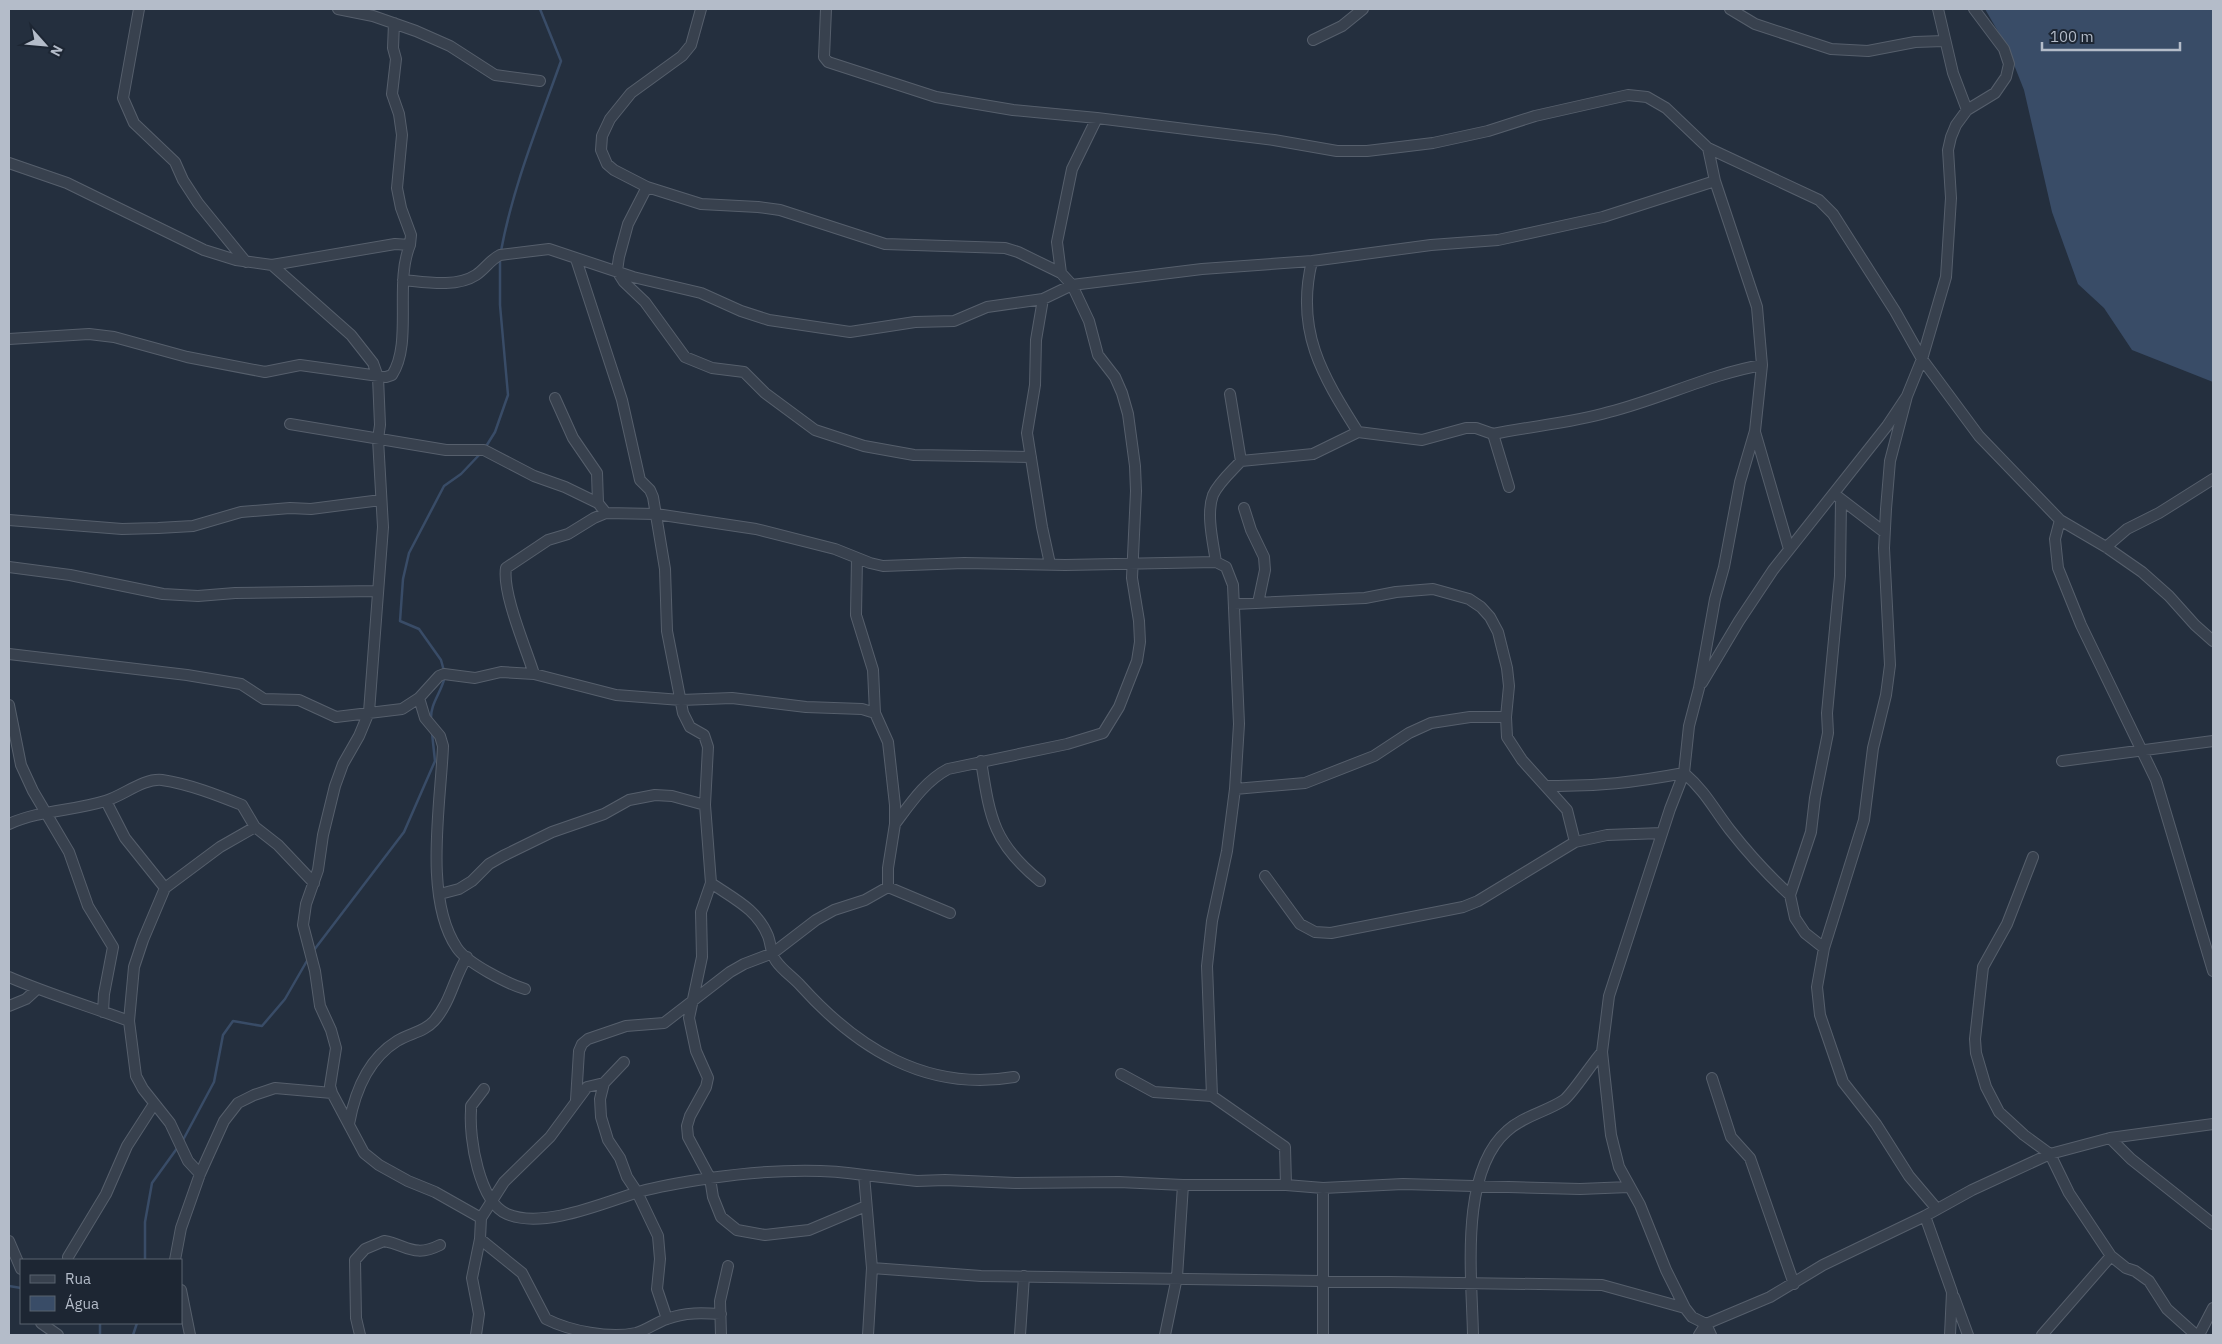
<svg xmlns="http://www.w3.org/2000/svg" width="2222" height="1344" font-family="'IBM Plex Sans',sans-serif">
  <rect width="100%" height="100%" fill="#242f3e"/>
  <!-- water -->
  <path fill="#394c67" d="M1985,9H2213V382L2132,350L2104,308L2078,284L2052,212L2024,90L2007,47Z"/>
  <g fill="none" stroke-linecap="round" stroke-linejoin="round">
    <!-- stream -->
    <path stroke="#394c67" stroke-width="2.5" d="M501,251C513,186 539,123 561,61L540,9
      M485,448L495,432L508,395L500,305V259
      M444,671L441,660L419,629L400,621L403,579L409,553L444,486L461,474L481,453
      M431,720C430,703 442,692 445,676
      M314,950L404,832L435,761L432,733
      M183,1140L214,1082L223,1035L233,1021L262,1026L285,999L308,959
      M145,1260V1222L152,1183L178,1147
      M9,1286L21,1288
      M100,1335V1323
      M133,1335L137,1323"/>
    <defs>
      <path id="minor" d="M139,9L123,98L134,123L175,162L183,180L198,203L246,262
        M338,9L373,16L416,31L450,46L495,75L540,81
        M701,9L691,45L682,56L631,93L610,119L602,136L601,150L607,164L614,170L647,187L701,204L758,207L780,210L885,244L1005,248L1018,252L1061,273
        M826,9L824,57L828,62L936,97L1013,110L1097,118L1274,140L1337,151H1367L1433,143L1488,131L1535,116L1628,95L1647,97L1666,108L1708,148L1819,200L1833,214L1895,311L1922,359L1979,436L2060,520L2106,547L2142,572L2169,596L2195,625L2213,641
        M1730,9L1755,24L1831,49L1868,51L1915,42L1944,41
        M1938,9L1953,73L1967,110
        M1313,40L1342,26L1363,9
        M1708,148L1715,181L1757,307L1762,365L1755,431L1740,482L1724,567L1715,599L1699,688L1689,726L1684,773L1670,809L1609,996L1602,1052L1611,1135L1619,1167L1640,1205L1666,1270L1685,1308L1692,1317L1706,1324L1711,1335
        M9,163L67,183L204,250L236,260L272,265L395,244L410,245L411,235L401,208L397,188L402,135L399,114L392,94L396,59L393,48L394,23
        M647,187L628,224L619,257L617,271L624,282L645,302L685,357L712,368L744,372L765,393L815,430L864,446L914,455L1031,457
        M576,259L622,400L640,480L650,490L653,497L665,569L667,631L683,713L690,727L704,735L708,747L705,805L711,883L701,912L702,957L689,1018L696,1051L708,1078L706,1087L690,1116L687,1126L688,1137L710,1178L713,1197L721,1217L737,1230L765,1235L809,1230L866,1206
        M1312,261C1295,331 1322,375 1358,432
        M272,265L351,335L373,363L378,377L380,425L378,439L383,527L369,712L359,736L343,764L335,786L323,835L318,870L306,904L303,925L315,971L320,1006L331,1030L336,1048L330,1086L332,1093L364,1153L379,1165L408,1181L435,1192L481,1218L504,1182L550,1137L587,1087L604,1083
        M403,280C425,282 456,288 476,275C485,269 490,260 500,255L549,249L633,277L701,293L741,311L769,320L850,332L915,322L954,321L987,307L1043,299L1072,285L1202,269L1312,261L1431,245L1498,240L1603,217L1715,181
        M1043,299L1036,340L1035,385L1027,433L1042,527L1050,564
        M9,339L89,334L114,337L187,357L265,372L300,365L386,377L392,375C413,343 394,283 410,245
        M1230,394L1241,461
        M1907,396L1890,461L1886,509L1884,548L1890,665L1886,695L1873,748L1864,820L1824,948L1817,987L1820,1015L1843,1082L1876,1124L1909,1176L1937,1209
        M555,398L573,438L597,473L598,503L606,513L656,514L756,529L835,549L870,563L883,566L964,563L1065,565L1216,562
        M290,424L446,450H484L534,476L565,487L598,503
        M1755,432L1789,549
        M1493,434C1532,426 1571,423 1609,412C1661,399 1710,374 1762,365
        M1837,496L1884,532
        M1244,508L1251,530L1264,557L1265,570L1258,603
        M9,520L122,529L158,528L193,526L241,512L290,508L311,509L381,500
        M2060,520L2055,539L2058,568L2081,625L2156,780L2213,971
        M2106,547L2127,529L2159,513L2213,479
        M857,558L856,615L873,670L875,713
        M9,567L70,575L163,594L198,596L235,593L377,591
        M1234,604L1365,598L1396,592L1433,589L1469,599L1481,607L1490,617L1498,632L1507,668L1509,686L1506,717L1507,737L1522,760L1567,810L1575,842L1607,835L1662,833
        M9,654L187,675L241,684L264,699L299,700L336,717L402,709L419,698L439,676L444,674L475,678L501,672L534,674L616,695L681,700L732,698L806,707L862,709L875,713L888,742L895,805V824L888,868V887L865,900L834,910L816,920L773,953L744,964L730,972L664,1023L626,1026L588,1039L582,1044L579,1051L576,1100
        M534,674C526,648 502,593 506,568L548,540L568,534L594,518L606,513
        M1702,683L1739,621L1773,570L1887,426L1907,396L1922,359L1946,277L1951,198L1948,150L1951,137L1956,125L1967,110L1995,93L2006,77L2009,64L2004,49L1974,9
        M419,698L425,718L440,736L443,746C441,802 423,898 457,948C467,963 508,984 525,989
        M9,705L21,765L33,791L69,852L88,906L113,947L104,994L103,1012
        M981,761C990,818 993,843 1040,881
        M2062,761L2213,741
        M1546,786C1596,787 1636,782 1684,773C1706,792 1713,808 1730,830C1748,853 1768,875 1790,895
        M1235,789L1305,783L1374,756L1409,733L1431,723L1470,717H1506
        M106,801L125,838L165,888L143,940L134,967L129,1021
        M9,824C40,810 73,811 105,801C123,796 143,778 162,780C189,784 217,795 242,805L255,827
        M895,824C910,804 925,781 948,769L1067,744L1103,733L1119,707L1137,661L1140,642L1139,621L1132,578L1136,491L1135,466L1128,414L1122,393L1115,377L1098,355L1089,321L1072,285L1061,273L1057,242L1072,169L1097,118
        M2033,857L2007,924L1983,967L1975,1039L1976,1053L1986,1087L1999,1112L2024,1135L2050,1154L2069,1193L2111,1256L2042,1335
        M1265,876L1300,924L1315,932L1331,933L1463,907L1478,901L1575,842
        M711,883C734,899 757,909 768,936C771,944 771,954 776,961C783,971 793,977 801,986C857,1048 926,1092 1014,1077
        M888,887L950,913
        M165,888L220,847L255,827L278,845L314,883
        M440,894L459,889L472,881L489,864L503,856L552,832L604,814L629,800L655,795L672,796L705,805
        M1824,948L1805,933L1795,918L1790,895L1811,832L1815,798L1828,733L1827,713L1840,576L1841,499
        M9,977C48,994 89,1006 129,1021L136,1076L143,1089L170,1123L188,1161L200,1174
        M9,1006L26,999L37,989
        M624,1062L604,1083L600,1099L601,1117L608,1140L620,1158L627,1177L637,1192L658,1236L660,1259L657,1289L667,1319
        M1121,1074L1154,1092L1212,1096
        M1712,1078L1731,1137L1750,1158L1794,1284
        M484,1089L471,1106V1111C469,1138 479,1202 507,1214C542,1229 601,1204 635,1193C658,1186 686,1182 710,1178C760,1171 814,1167 864,1175L872,1268L868,1335
        M349,1124C355,1091 368,1059 397,1041C410,1033 424,1032 434,1021C451,1002 454,977 467,957
        M2110,1138L2131,1159L2213,1224
        M864,1175L917,1181L945,1180L1015,1183L1119,1182L1183,1185H1286L1323,1188L1403,1184L1580,1189L1629,1187
        M1286,1185L1285,1147L1212,1096L1207,966L1212,921L1227,851L1235,789L1239,724L1233,585L1226,567L1216,562C1213,542 1206,514 1213,495C1219,482 1232,471 1241,461L1313,454L1358,432L1422,440L1466,428H1476L1493,434L1509,487
        M1925,1216L1952,1292L1950,1335
        M480,1239L522,1273L546,1319C570,1331 609,1339 636,1333C647,1330 657,1322 667,1319C685,1312 703,1313 721,1314
        M9,1241L21,1269
        M2111,1256L2126,1268L2135,1271L2149,1281L2167,1309L2196,1335
        M68,1257L106,1194L127,1146L154,1104
        M175,1260L181,1228L200,1174L224,1121L238,1103L254,1095L275,1088L332,1093
        M872,1268L981,1276L1602,1285L1685,1308
        M181,1290L190,1335
        M1954,1297L1968,1335
        M41,1323L58,1335
        M360,1335L356,1318L355,1260L365,1249L384,1241C407,1245 414,1258 440,1245
        M476,1335L479,1314L472,1278L480,1239L481,1218
        M721,1335L720,1301L728,1266
        M1020,1335L1024,1276
        M1165,1335L1177,1277L1183,1185
        M1323,1335V1188
        M1473,1335C1472,1277 1459,1173 1507,1131C1523,1116 1546,1112 1564,1100C1573,1093 1592,1063 1602,1052
        M1699,1335L1706,1324L1770,1297L1823,1265L1925,1216L1972,1190L2050,1154L2110,1138L2213,1124
        M2199,1335L2213,1308"/>
    </defs>
    <!-- minor casing -->
    <use href="#minor" stroke="#565f6c" stroke-width="12"/>
    <!-- minor -->
    <use href="#minor" stroke="#38414e" stroke-width="10"/>
  </g>
  <!-- border -->
  <rect width="2222" height="1344" fill="none" stroke="#b4bcc9" stroke-width="20"/>
  <!-- legend -->
  <rect x="20" y="1259" width="162" height="65" fill="#1d2633" stroke="#59626f"/>
  <rect x="30" y="1275" width="25" height="8" fill="#38414e" stroke="#59626f"/>
  <text x="65" y="1284" font-size="15" fill="#b4bcc9">Rua</text>
  <rect x="30" y="1296" width="25" height="15" fill="#394c67" stroke="#59626f"/>
  <text x="65" y="1309" font-size="15" fill="#b4bcc9">Água</text>
  <!-- north arrow -->
  <g transform="translate(45 45) rotate(117)" stroke="#1d2633" stroke-width="4" paint-order="stroke">
  <path d="M0-4L9 19L0 12L-9 19Z" fill="#b4bcc9"/>
  <text y="-8" font-size="14" font-weight="bold" text-anchor="middle" fill="#b4bcc9">N</text>
  </g>
  <!-- scale -->
  <path d="M2042 42v8h138v-8" fill="none" stroke="#b4bcc9" stroke-width="2.5"/>
  <text x="2050" y="42" font-size="15" fill="#b4bcc9" stroke="#1d2633" stroke-width="4" paint-order="stroke">100 m</text>
</svg>
